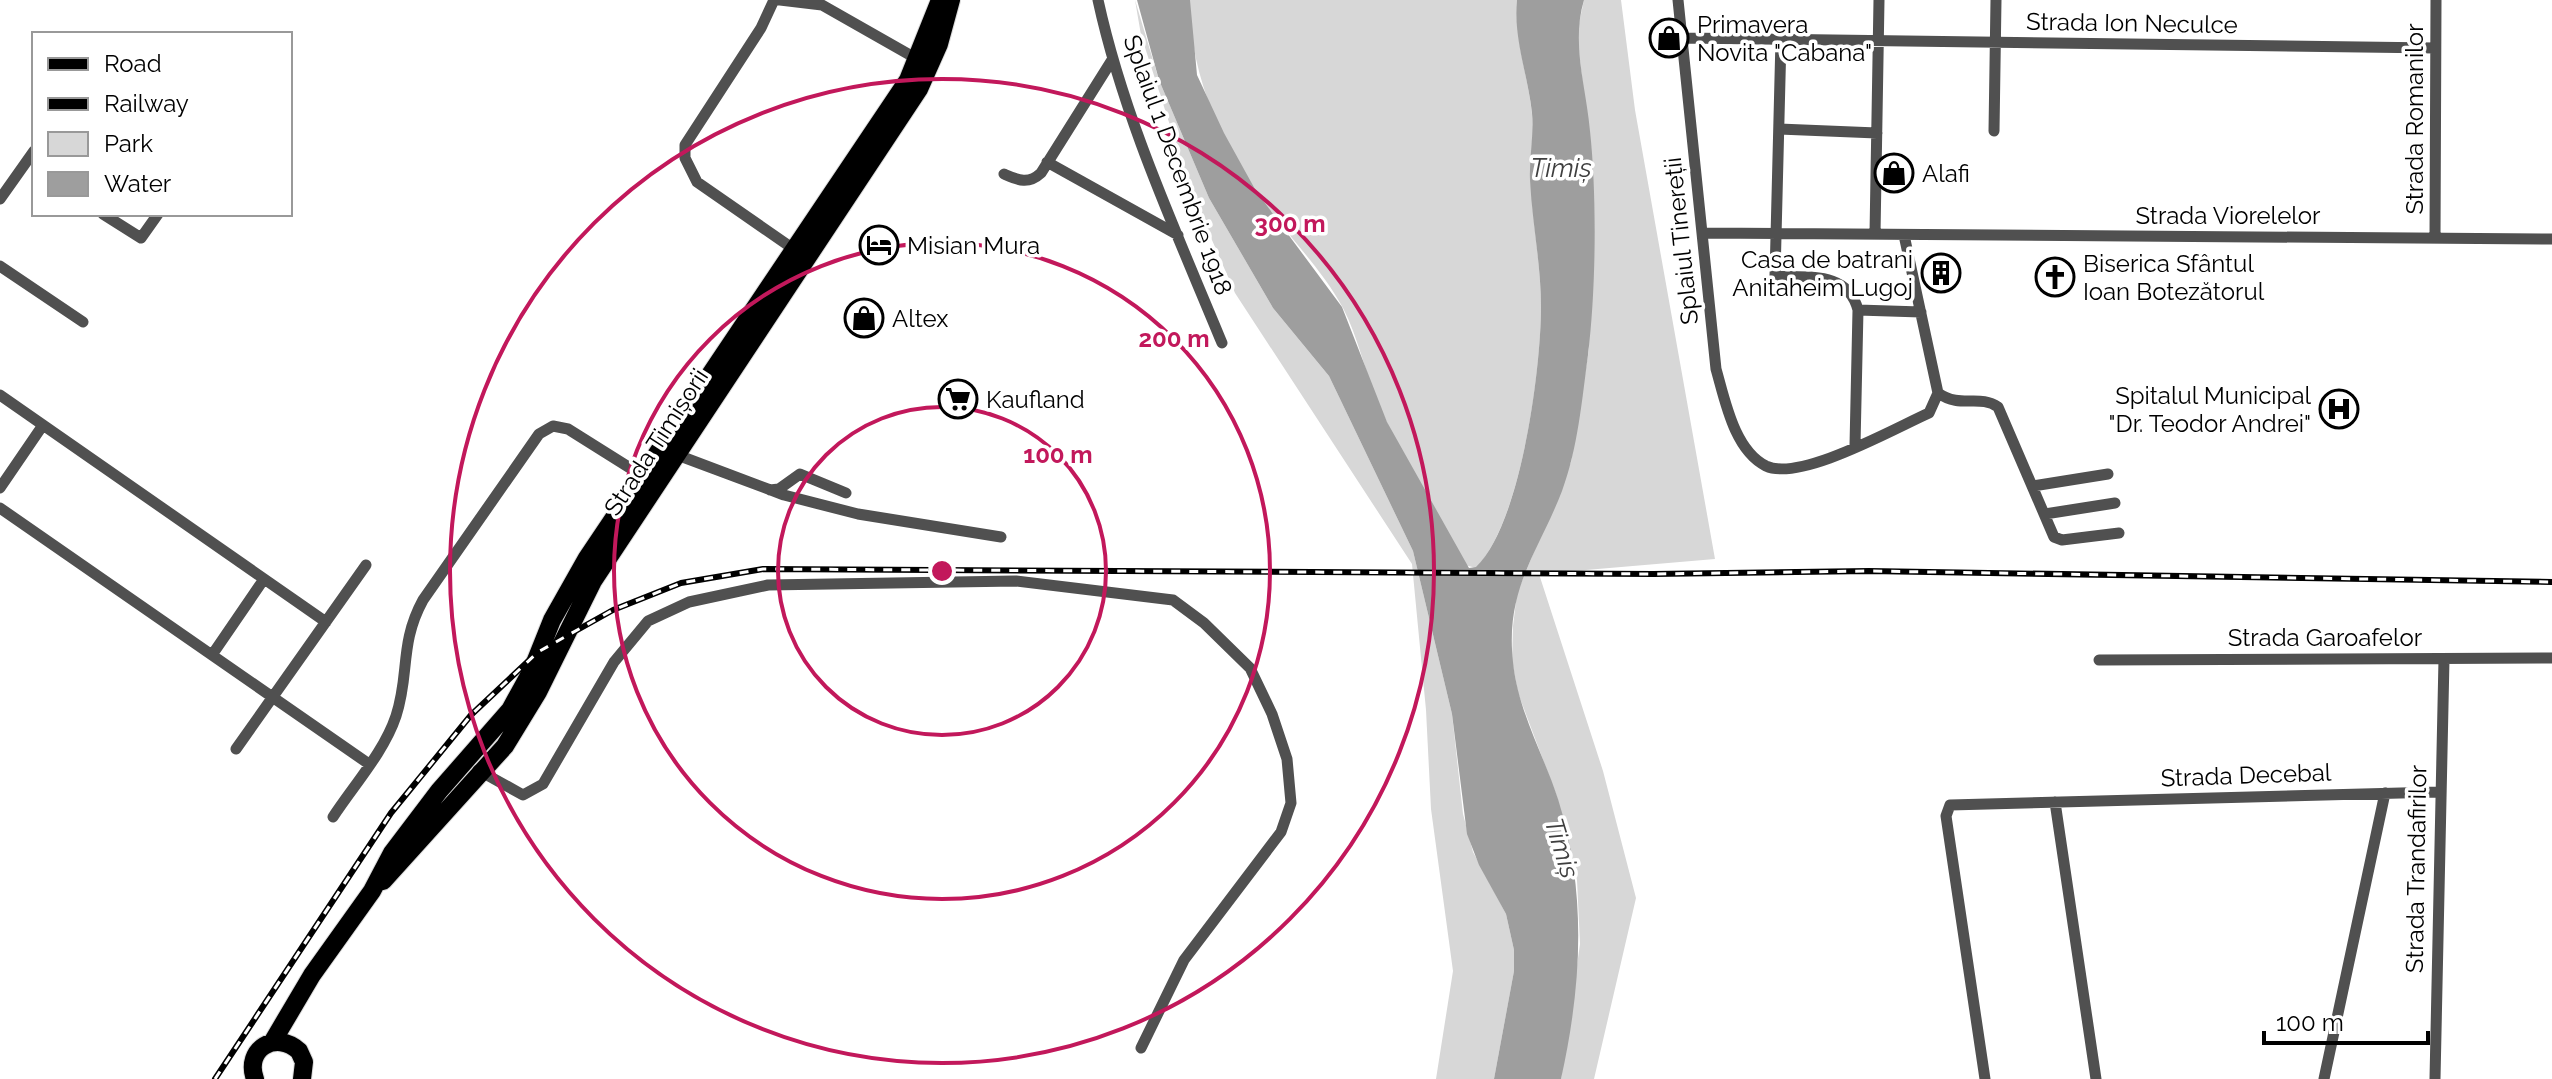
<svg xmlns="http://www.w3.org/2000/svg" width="2552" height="1079" font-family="Raleway,sans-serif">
  <rect width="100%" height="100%" fill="#fff"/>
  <!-- green -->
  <path fill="#d7d7d7" d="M1135,0L1159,80L1209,198L1273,308L1329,376L1413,551L1452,714L1463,814L1473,852L1506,914L1514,950V971L1494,1079H1436L1453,971L1431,809L1426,710L1412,564L1235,293L1192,194L1141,35Z
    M1190,0H1517C1514,39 1528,75 1532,114C1534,138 1529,162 1531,186C1533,226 1541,266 1541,307C1541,372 1521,521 1476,568L1465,565C1432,513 1400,456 1377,399C1364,369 1358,337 1343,308C1324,273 1295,243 1270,211C1224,151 1189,76 1190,0Z
    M1584,0H1621L1635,110L1715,559L1539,574L1603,771L1636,898L1594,1079H1561L1580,944L1577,880L1557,797L1518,693L1512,660L1513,626L1517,593L1571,462L1589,349L1592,169L1577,33Z"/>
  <!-- water -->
  <path fill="#9e9e9e" d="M1137,0H1190L1197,75L1224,133L1256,191L1342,307L1387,422L1469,568L1476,567C1521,524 1541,369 1541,307C1541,264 1532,222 1530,180C1529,158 1534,136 1532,113C1528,75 1513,38 1517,0H1584C1571,44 1586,86 1590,131C1597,196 1596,290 1588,355C1582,399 1578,448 1562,491C1538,553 1505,589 1513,662C1518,711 1543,753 1558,799C1587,892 1582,984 1561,1079H1494L1514,971V950L1506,914L1479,865L1467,834L1452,714L1413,551L1329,376L1273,308L1209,198L1159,80Z"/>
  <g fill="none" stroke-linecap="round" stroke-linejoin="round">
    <defs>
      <path id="primary" d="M383,881L505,746L538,692L593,581L919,89L939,44L951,0
        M273,1041L312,975L372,891L392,853L439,791L510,710L532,670L552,620L587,558L908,80L940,0
        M255,1079C244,1049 276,1030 299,1051L304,1062L302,1079"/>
    </defs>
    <!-- primary casing -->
    <use href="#primary" stroke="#dbdbdb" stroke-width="20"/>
    <!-- street -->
    <path stroke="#505050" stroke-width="11" d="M774,0L761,28L685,145V158L697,182L795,250
      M780,0L822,5L917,59
      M1098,0C1124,119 1176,231 1222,343
      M1678,0L1716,369C1725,400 1734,450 1766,466C1800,482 1895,428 1929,413L1938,393L1904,235
      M1684,38L2435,48
      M1781,39L1775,276C1808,278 1848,271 1858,310L1855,445
      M1779,129L1877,133
      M1994,131L1996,0
      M1047,162L1178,235
      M1004,174C1018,180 1028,185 1041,173L1112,60
      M0,199L34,151
      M103,214L141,238L158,214
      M1702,233L2552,239
      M1875,234L1879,0
      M2435,238L2436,0
      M0,266L83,322
      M1858,310L1921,312
      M1938,393C1961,409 1979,394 1998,407L2054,537L2062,540L2119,533
      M0,395L326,622
      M672,453L784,495L858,514L1001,537
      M2033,486L2108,474
      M0,488L43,425
      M770,490L779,489L800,474L846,493
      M0,508L369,764
      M2045,514L2115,503
      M212,655L264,579
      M2099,660L2552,658
      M236,749L366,565
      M478,770L523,795L543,784L614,662L648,621L689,602L768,585L1016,581L1173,600L1204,623L1250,668L1272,714L1287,759L1291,803L1281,832L1184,960L1141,1048
      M2055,802L2096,1079
      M333,817C354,785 384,752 396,716C410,674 399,644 423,600L539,434L553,426L568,429L646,478
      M1985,1079L1946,816L1950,805L2439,792
      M2324,1079L2385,793
      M2435,1079L2444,659"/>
    <!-- primary -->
    <use href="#primary" stroke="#000" stroke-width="18"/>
    <defs>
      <path id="rail" d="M215,1079L391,813L471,715L538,652L613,610L681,583L763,569L1653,574L1869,571L2552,582"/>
    </defs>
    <!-- rail casing -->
    <use href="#rail" stroke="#000" stroke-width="6"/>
    <!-- rail -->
    <use href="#rail" stroke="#fff" stroke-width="3" stroke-dasharray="9" stroke-linecap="butt"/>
  </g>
  <!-- distance rings -->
  <g fill="none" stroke="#c2185b" stroke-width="4">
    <circle cx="942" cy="571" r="164"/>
    <circle cx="942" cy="571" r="328"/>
    <circle cx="942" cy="571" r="492"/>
  </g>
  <!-- icons -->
  <defs>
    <symbol id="shop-ring" viewBox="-11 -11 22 22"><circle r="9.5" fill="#fff" stroke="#000" stroke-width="1.5"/><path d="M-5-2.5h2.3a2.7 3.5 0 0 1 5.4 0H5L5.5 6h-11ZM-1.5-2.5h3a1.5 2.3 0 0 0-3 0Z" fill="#000"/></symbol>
    <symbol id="hotel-ring" viewBox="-11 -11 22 22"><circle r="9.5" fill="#fff" stroke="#000" stroke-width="1.5"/><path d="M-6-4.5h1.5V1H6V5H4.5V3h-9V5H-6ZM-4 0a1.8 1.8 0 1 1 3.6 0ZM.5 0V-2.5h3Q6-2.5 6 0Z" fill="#000"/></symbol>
    <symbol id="building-ring" viewBox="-11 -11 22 22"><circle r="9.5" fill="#fff" stroke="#000" stroke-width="1.5"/><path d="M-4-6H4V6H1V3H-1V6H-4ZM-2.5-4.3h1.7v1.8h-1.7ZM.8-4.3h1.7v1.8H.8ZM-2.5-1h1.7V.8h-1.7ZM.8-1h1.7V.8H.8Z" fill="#000"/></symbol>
    <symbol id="church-ring" viewBox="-11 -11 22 22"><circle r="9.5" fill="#fff" stroke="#000" stroke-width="1.5"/><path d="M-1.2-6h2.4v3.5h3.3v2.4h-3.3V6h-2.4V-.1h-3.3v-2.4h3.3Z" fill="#000"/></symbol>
    <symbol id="supermarket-ring" viewBox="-11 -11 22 22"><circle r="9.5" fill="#fff" stroke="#000" stroke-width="1.5"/><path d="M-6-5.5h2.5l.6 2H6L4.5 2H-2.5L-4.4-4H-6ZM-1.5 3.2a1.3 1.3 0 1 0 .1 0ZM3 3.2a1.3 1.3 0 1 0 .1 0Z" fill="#000"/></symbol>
    <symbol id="hospital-ring" viewBox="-11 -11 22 22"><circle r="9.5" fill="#fff" stroke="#000" stroke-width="1.5"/><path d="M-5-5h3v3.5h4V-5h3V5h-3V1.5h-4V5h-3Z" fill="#000"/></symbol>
  </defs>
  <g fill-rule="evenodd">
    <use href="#shop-ring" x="1647" y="16" width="44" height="44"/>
    <use href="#shop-ring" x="1872" y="151" width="44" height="44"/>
    <use href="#hotel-ring" x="857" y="223" width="44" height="44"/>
    <use href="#building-ring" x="1919" y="251" width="44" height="44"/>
    <use href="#church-ring" x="2033" y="255" width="44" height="44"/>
    <use href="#shop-ring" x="842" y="296" width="44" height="44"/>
    <use href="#supermarket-ring" x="936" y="377" width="44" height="44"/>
    <use href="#hospital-ring" x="2317" y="387" width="44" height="44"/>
  </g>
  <g text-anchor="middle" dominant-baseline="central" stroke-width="7" stroke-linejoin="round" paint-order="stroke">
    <!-- street labels -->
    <g font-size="24" fill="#000" stroke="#fff">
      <text transform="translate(2132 23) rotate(1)">Strada Ion Neculce</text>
      <text transform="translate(2414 119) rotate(-90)">Strada Romanilor</text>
      <text transform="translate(1178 165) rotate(70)">Splaiul 1 Decembrie 1918</text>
      <text x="2228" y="215">Strada Viorelelor</text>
      <text transform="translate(1681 241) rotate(-96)">Splaiul Tinereții</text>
      <text transform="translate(656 442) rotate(-57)">Strada Timișorii</text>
      <text x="2325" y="637">Strada Garoafelor</text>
      <text transform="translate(2246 775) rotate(-2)">Strada Decebal</text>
      <text transform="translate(2416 869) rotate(-89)">Strada Trandafirilor</text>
    </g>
    <!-- poi labels -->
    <g font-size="24" fill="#000" stroke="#fff" text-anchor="start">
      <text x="1697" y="24">Primavera<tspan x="1697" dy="28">Novita "Cabana"</tspan></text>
      <text x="1922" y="173">Alafi</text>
      <text x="907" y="245">Misian Mura</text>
      <text x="1913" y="259" text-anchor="end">Casa de batrani<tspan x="1913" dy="28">Anitaheim Lugoj</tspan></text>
      <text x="2083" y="263">Biserica Sfântul<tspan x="2083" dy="28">Ioan Botezătorul</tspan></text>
      <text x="892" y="318">Altex</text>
      <text x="2311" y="395" text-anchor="end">Spitalul Municipal<tspan x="2311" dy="28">"Dr. Teodor Andrei"</tspan></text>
      <text x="986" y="399">Kaufland</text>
    </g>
    <!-- water labels -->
    <g font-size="26" font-style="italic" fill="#3f3f3f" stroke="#fff">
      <text x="1561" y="168">Timiș</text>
      <text transform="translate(1562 848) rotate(73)">Timiș</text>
    </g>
  </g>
  <circle cx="942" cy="571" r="12" fill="#c2185b" stroke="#fff" stroke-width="4"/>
  <g font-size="24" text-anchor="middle" font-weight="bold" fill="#c2185b" stroke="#fff" stroke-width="7" stroke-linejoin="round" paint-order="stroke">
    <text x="1290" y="232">300 m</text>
    <text x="1174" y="347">200 m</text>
    <text x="1058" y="463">100 m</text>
  </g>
  <!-- legend -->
  <rect x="32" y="32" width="260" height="184" fill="#ffffff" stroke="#999999" stroke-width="2"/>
  <rect x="48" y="58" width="40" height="12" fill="#000000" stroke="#999999" stroke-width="2"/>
  <text x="104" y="72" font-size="24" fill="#000000">Road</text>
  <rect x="48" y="98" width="40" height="12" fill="#000000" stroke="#999999" stroke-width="2"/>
  <text x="104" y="112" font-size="24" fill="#000000">Railway</text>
  <rect x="48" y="132" width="40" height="24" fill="#d7d7d7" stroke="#999999" stroke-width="2"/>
  <text x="104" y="152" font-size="24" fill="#000000">Park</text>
  <rect x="48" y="172" width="40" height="24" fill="#9e9e9e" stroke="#999999" stroke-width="2"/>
  <text x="104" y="192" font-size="24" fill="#000000">Water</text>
  <!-- scale -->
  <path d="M2264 1031v12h164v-12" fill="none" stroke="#000000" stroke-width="4"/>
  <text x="2276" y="1031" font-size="24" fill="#000000" stroke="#ffffff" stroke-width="6" paint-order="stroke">100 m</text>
</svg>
